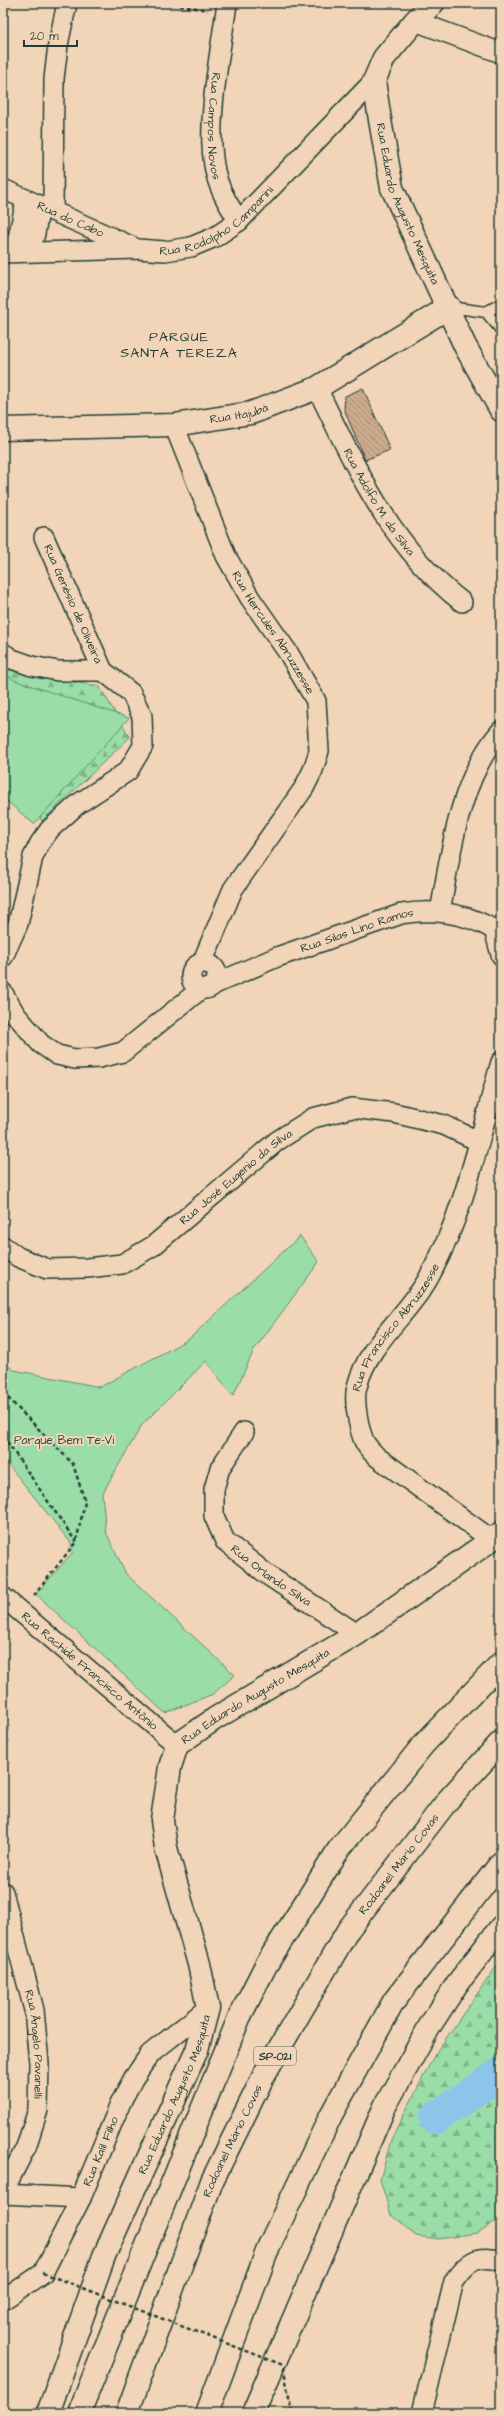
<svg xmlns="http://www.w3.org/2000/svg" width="504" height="2416" font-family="'Architects Daughter',sans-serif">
  <defs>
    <pattern id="forest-firs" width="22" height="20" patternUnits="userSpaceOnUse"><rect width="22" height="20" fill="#9bdda8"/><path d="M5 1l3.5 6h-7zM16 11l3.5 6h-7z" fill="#7eb48a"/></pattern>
    <pattern id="building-back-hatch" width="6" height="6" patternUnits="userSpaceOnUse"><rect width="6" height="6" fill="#cdac8d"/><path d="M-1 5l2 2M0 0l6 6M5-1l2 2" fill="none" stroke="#a68d74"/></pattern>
  </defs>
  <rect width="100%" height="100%" fill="#f2d5b9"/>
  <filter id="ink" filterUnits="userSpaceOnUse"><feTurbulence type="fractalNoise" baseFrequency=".025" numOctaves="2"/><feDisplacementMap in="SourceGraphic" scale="8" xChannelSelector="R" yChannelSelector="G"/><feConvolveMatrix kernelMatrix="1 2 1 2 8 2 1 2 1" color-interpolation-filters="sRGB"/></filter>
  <g filter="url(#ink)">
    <!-- forest -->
    <path fill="url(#forest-firs)" stroke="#5d8d6e" d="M3,668L38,677L99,686L130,737L42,821L32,804L3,791Z
      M501,1960V2218L477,2233L439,2239L416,2236L391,2215L380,2180L391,2140L435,2054Z"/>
    <!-- park -->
    <path fill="#9bdda8" stroke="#5d8d6e" d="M3,672L14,680L129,718L34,824L3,798Z
      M300,1236L319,1262L254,1350L233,1396L206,1361L142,1425L102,1494L106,1532L126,1574L235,1675L213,1694L165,1713L36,1594L73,1552L71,1543L3,1458V1362L14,1370L100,1387L189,1339Z"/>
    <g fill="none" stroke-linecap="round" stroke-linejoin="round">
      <!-- river -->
      <path stroke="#8bc5ea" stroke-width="32" d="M435,2118L501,2073"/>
    </g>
    <!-- building -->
    <path fill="url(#building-back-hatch)" stroke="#1f3d34" d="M363,388L390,450L365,460L344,409L345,396Z"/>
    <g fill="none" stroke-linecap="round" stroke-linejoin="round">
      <defs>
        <path id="service" d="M449,307L486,312L501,304
          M486,312L501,330"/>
        <g id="minor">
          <path id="s1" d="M227,3C221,50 206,119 214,165C217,186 227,203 239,221"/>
          <path d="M415,21L501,53"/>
          <path id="s2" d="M3,189L133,247"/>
          <path d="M53,211L54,79L58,45L67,3"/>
          <path d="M10,252L18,238L26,200"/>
          <path d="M28,252L35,234L40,205"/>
          <path id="s3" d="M3,253L137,249L165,251L191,247L215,237L239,221L374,81"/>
          <path id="s4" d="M317,388C356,468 390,546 462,602"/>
          <path id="s5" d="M174,425L226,556L250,598L289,654L316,701L319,751L313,770L304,788L233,889L202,963"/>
          <path id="s6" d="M44,537L103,671"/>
          <path d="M3,653L12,659L32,666L58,671H103L131,693L142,716L143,746L128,771L78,804L50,829L40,843L33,857L18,924L3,957"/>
          <path d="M440,912C451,852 459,779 501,731"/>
          <path d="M494,929L501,955"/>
          <circle cx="204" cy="976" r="13"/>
          <path id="s7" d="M215,984L277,957L401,914C436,908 471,914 501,934"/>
          <path d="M3,993L16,1015L41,1044L57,1055L75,1059L99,1058L123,1052L201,989"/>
          <path id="s8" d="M3,1246L18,1257L47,1269L87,1268L122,1264L153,1246L277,1141L313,1118L352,1108L394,1113L444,1125L478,1141"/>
          <path id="s9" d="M244,1432L220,1468L214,1489V1516L225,1541L269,1576L357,1634"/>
          <path id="s10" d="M492,1540L377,1457C373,1453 368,1448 365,1443C359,1431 353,1400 357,1387C367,1344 407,1316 428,1279C465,1213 480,1134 501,1062"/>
          <path id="s11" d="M3,1597L177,1745"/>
          <path id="s12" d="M3,1892L34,2010L39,2063L38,2110L26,2147L3,2192"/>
          <path d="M3,2194L81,2198"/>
          <path id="s13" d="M3,2300L43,2273L81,2198L121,2102L133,2079L150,2054L208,2008"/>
          <path d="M422,2413L454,2281C467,2262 477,2254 501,2261"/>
        </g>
        <g id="tertiary">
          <path id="s14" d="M3,429L174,425L251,413L317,388L449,307"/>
        </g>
        <g id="secondary">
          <path id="s15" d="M433,3L415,21L384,58L374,81L380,120L392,188L465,346L501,410"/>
          <path id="s16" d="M48,2413L104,2256L197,2050L208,2008L199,1964L166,1848L162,1820L170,1767L177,1745L216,1718L357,1634L501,1533"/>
          <path d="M79,2413L239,2018L266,1965L339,1849L423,1745L501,1663"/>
          <path d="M253,2413L385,2106L431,2024L457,1984L501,1927"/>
        </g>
        <g id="motorway">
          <path id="s17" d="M127,2413L212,2181L265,2073L348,1930L448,1800L501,1742"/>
          <path d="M207,2413L269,2246L331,2115L394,2001L501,1863"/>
        </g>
      </defs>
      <!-- service casing -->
      <use href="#service" stroke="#1f3d34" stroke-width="13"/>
      <!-- minor casing -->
      <use href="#minor" stroke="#1f3d34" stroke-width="22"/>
      <!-- tertiary casing -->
      <use href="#tertiary" stroke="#1f3d34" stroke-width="25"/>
      <!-- secondary casing -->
      <use href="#secondary" stroke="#1f3d34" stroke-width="25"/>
      <!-- motorway casing -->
      <use href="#motorway" stroke="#1f3d34" stroke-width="25"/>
      <!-- path -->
      <path stroke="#1f3d34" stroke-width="2.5" stroke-dasharray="4 3" stroke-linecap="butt" d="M166,3L208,10
        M3,1393L73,1464L85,1502L76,1542L32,1598
        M3,1436L76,1542"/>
      <!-- service -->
      <use href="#service" stroke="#f2d5b9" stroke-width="10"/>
      <!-- minor -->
      <use href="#minor" stroke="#f2d5b9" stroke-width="19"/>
      <!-- tertiary -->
      <use href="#tertiary" stroke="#f2d5b9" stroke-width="22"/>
      <!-- secondary -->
      <use href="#secondary" stroke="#f2d5b9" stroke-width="22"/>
      <!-- motorway -->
      <use href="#motorway" stroke="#f2d5b9" stroke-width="22"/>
      <!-- path-bridge -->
      <path stroke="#1f3d34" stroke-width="2.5" stroke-dasharray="4 3" stroke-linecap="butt" d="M43,2273L283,2365L292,2413"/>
    </g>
  </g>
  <g text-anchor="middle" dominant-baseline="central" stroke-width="4" stroke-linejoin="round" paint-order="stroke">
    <!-- shield labels -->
    <rect fill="#f2d5b9" stroke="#5e6b5c" stroke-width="1" x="254" y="2047" width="42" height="18" rx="3"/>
    <g font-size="11" font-weight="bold" fill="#1f3d34">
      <text x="275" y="2056">SP-021</text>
    </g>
    <!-- street labels -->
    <g font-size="12" fill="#1f3d34" stroke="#f2d5b9">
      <text stroke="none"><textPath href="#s1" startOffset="124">Rua Campos Novos</textPath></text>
      <text stroke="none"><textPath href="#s15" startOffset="227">Rua Eduardo Augusto Mesquita</textPath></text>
      <text stroke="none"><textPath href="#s3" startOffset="223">Rua Rodolpho Camparini</textPath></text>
      <text stroke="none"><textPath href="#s2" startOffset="74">Rua do Cabo</textPath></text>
      <text stroke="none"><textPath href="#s14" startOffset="237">Rua Itajubá</textPath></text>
      <text stroke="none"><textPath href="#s4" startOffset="130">Rua Adolfo M. da Silva</textPath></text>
      <text stroke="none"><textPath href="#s6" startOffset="73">Rua Genésio de Oliveira</textPath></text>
      <text stroke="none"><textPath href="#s5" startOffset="231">Rua Hercules Abruzzesse</textPath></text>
      <text stroke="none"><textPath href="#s7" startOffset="152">Rua Silas Lino Ramos</textPath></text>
      <text stroke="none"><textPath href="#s8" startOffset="269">Rua José Eugenio da Silva</textPath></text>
      <text stroke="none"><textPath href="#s10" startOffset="289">Rua Francisco Abruzzesse</textPath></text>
      <text stroke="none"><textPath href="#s9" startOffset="177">Rua Orlando Silva</textPath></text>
      <text stroke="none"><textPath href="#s11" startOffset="114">Rua Rachide Francisco Antônio</textPath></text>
      <text stroke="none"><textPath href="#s16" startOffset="799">Rua Eduardo Augusto Mesquita</textPath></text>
      <text stroke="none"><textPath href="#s17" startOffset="616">Rodoanel Mário Covas</textPath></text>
      <text stroke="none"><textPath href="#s12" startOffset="156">Rua Ângelo Pavanelli</textPath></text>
      <text stroke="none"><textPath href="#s16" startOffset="343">Rua Eduardo Augusto Mesquita</textPath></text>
      <text stroke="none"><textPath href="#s17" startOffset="292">Rodoanel Mário Covas</textPath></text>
      <text stroke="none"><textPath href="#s13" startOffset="183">Rua Kalil Filho</textPath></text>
    </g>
    <!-- park labels -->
    <g font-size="12" fill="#2b4d40" stroke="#f2d5b9">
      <text x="64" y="1440">Parque Bem Te-Vi</text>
    </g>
    <!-- quarter labels -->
    <g font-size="14" letter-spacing="1" fill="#1f3d34" stroke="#f2d5b9">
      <text x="179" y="337">PARQUE<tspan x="179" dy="16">SANTA TEREZA</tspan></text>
    </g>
  </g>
  <!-- margin -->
  <rect width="504" height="2416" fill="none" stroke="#f2d5b9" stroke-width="16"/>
  <rect x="8" y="8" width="488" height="2400" fill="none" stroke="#1f3d34" stroke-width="1.5" filter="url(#ink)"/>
  <!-- scale -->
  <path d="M24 40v6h53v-6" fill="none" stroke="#1f3d34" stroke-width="2"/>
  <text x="30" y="40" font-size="12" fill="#1f3d34" stroke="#f2d5b9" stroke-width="3" paint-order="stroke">20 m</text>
</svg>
